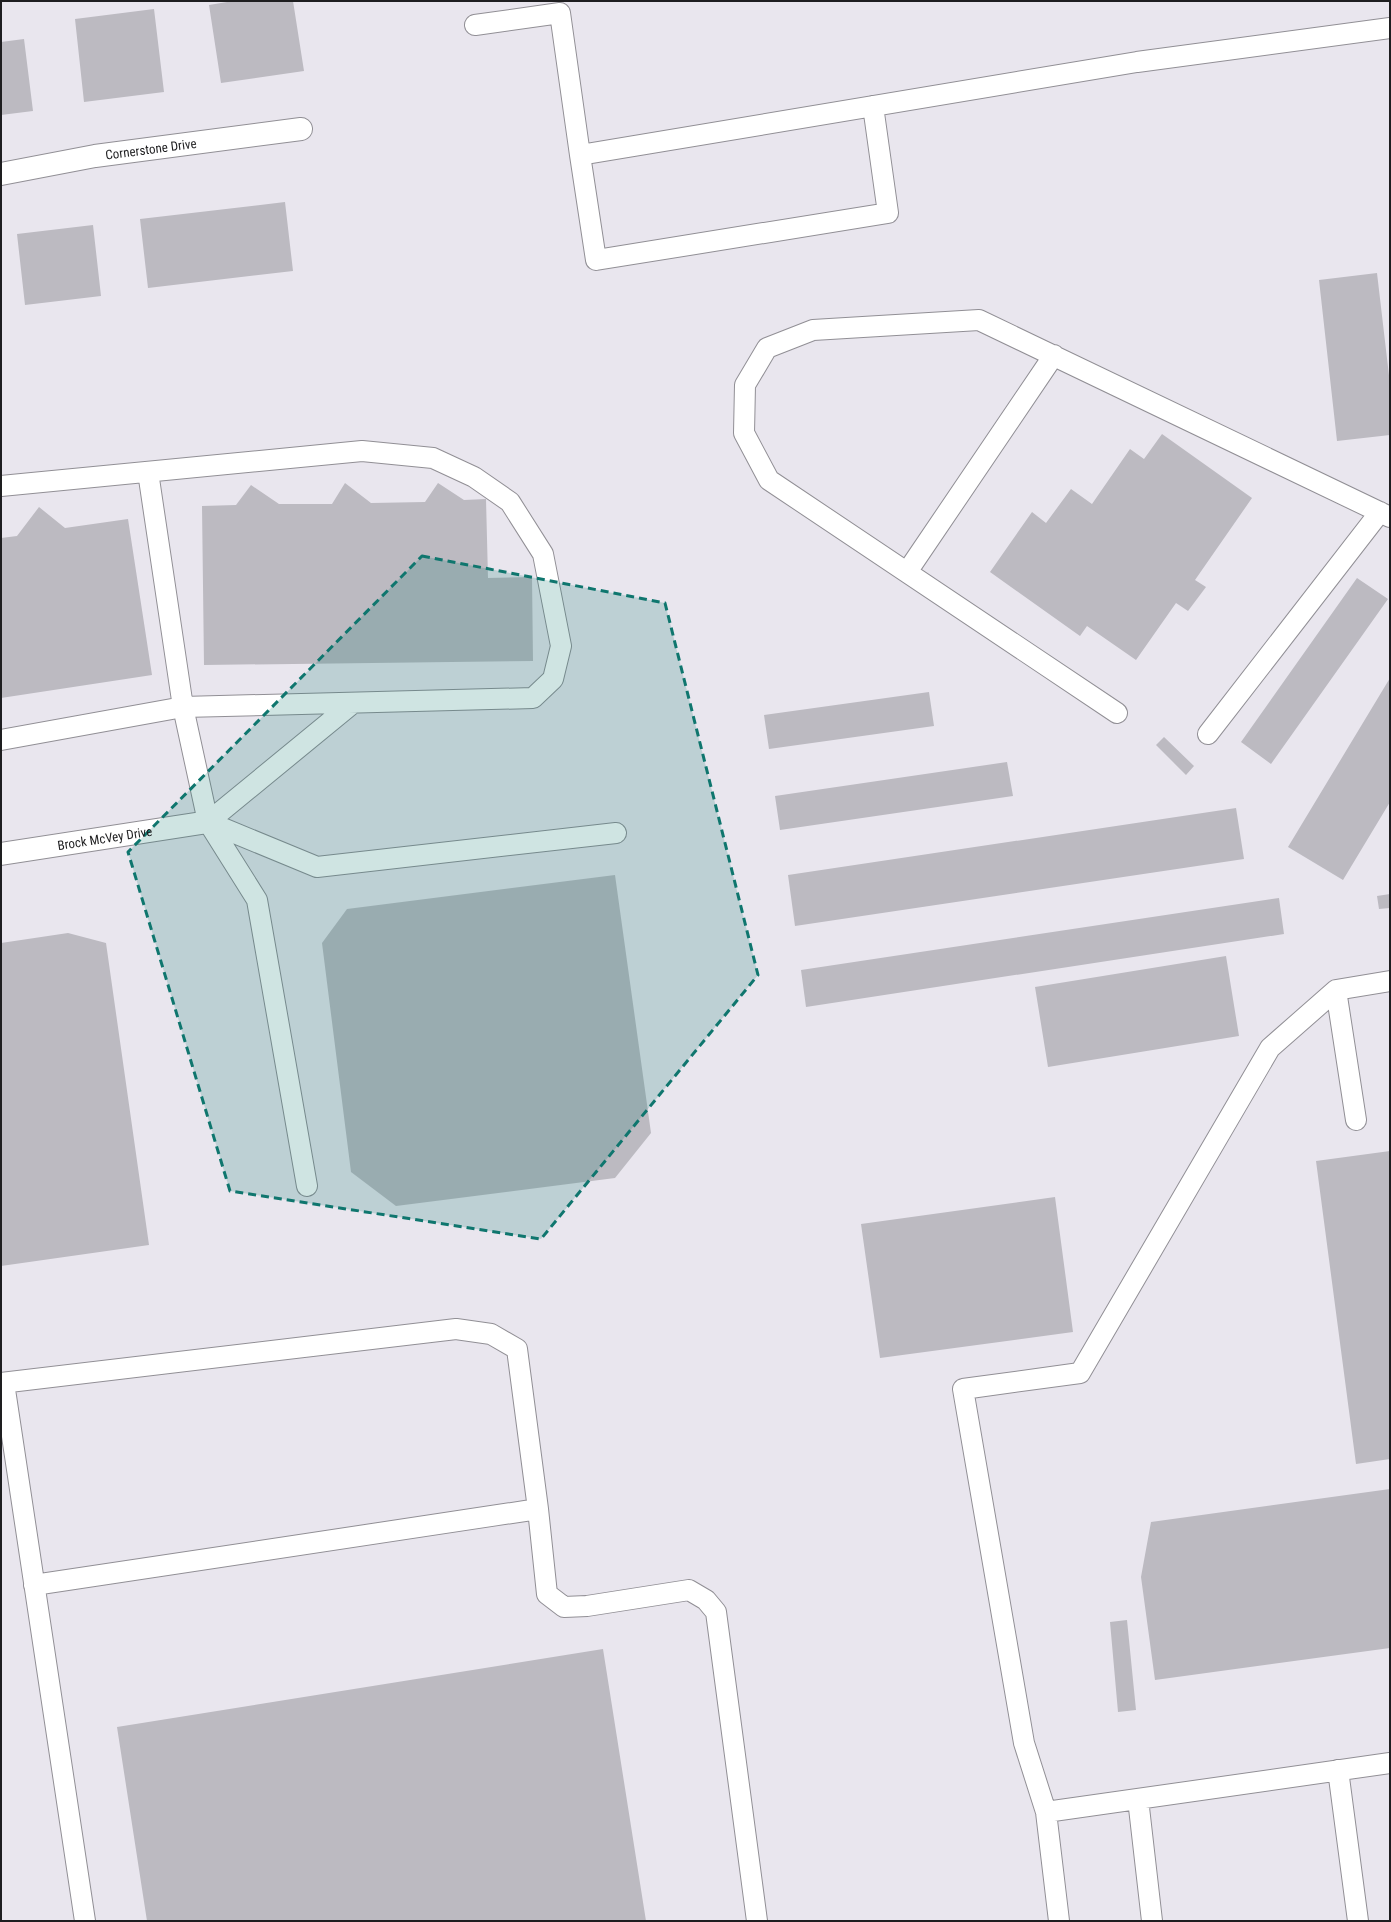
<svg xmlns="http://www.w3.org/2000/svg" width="1391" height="1922" font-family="'Roboto Condensed',sans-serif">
  <rect width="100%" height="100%" fill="#e9e6ee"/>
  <!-- building -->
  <path fill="#bcbac1" d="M233,1H293L304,71L221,83L209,5Z
    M154,9L164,92L84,102L75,19Z
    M24,39L33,111L1,115V42Z
    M285,202L293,271L148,288L140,219Z
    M93,225L101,296L25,305L17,234Z
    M1377,273L1390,384V435L1337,441L1319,280Z
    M1162,434L1252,498L1195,580L1206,587L1188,611L1176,603L1136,660L1087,626L1080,636L990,572L1032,512L1046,523L1071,489L1092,504L1130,449L1144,459Z
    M345,483L371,503L425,502L438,483L464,500L486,499L488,578L532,577L533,661L204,665L202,506L236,505L251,485L279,504H332Z
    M39,507L65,528L128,519L152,675L1,698V538L17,536Z
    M1357,578L1388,599L1271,764L1241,742Z
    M1390,678V802L1343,880L1288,847Z
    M929,692L934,726L769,749L764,715Z
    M1164,737L1194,766L1186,775L1156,745Z
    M1007,762L1013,796L780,830L775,796Z
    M1236,808L1244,859L795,926L788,875Z
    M615,875L651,1133L615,1178L396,1206L351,1172L322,943L347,909Z
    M1390,894V908L1379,909L1377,896Z
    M1279,898L1284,934L806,1007L801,970Z
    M68,933L106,943L149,1245L1,1266V943Z
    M1226,956L1239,1036L1048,1067L1035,987Z
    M1390,1151V1459L1356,1464L1316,1161Z
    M1055,1197L1073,1332L880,1358L861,1224Z
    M1390,1489V1648L1155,1680L1141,1577L1151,1522Z
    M1127,1620L1136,1710L1118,1712L1110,1622Z
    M603,1649L646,1921H147L117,1727Z"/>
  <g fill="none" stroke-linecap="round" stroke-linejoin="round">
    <defs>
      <path id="service" d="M475,25L560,13L580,155L1137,62L1390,28
        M580,155L596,260L888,213L873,106
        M148,472L183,707L208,822L257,900L307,1186
        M1,486L362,451L433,458L474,477L510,502L543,554L561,646L553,679L533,698L183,707L1,740
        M907,572L1054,355
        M1117,713L769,480L744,433L745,385L767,348L813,330L979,320L1390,517
        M1208,734L1380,512
        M208,822L317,867L616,833
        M208,822L353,703
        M1356,1120L1336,990L1390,981
        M1,1383L456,1329L491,1334L517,1349L538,1509L547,1594L564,1607L587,1606L689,1590L706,1600L716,1612L757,1921
        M4,1383L85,1921
        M34,1585L538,1509
        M1338,1770L1358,1921
        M1138,1799L1152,1921
        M1046,1812L1024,1743L963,1389L1080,1373L1270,1048L1336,990
        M1059,1921L1046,1812L1390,1763"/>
      <g id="minor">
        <path id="s1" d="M1,174L95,156L301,129"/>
        <path id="s2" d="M1,854L208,822"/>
      </g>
    </defs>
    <!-- service casing -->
    <use href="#service" stroke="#918f95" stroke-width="22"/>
    <!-- minor casing -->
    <use href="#minor" stroke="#918f95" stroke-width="24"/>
    <!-- service -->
    <use href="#service" stroke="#fff" stroke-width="20"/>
    <!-- minor -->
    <use href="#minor" stroke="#fff" stroke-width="22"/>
  </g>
  <!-- marked area -->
  <path fill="#0f766e" fill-opacity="0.2" stroke="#0f766e" stroke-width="3" stroke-dasharray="8 5" stroke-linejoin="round" d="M422,556L665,603L758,975L541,1239L230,1191L128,852Z"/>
  <g text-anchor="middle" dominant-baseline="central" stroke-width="3" stroke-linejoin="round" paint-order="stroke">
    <!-- street labels -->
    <g font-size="13" fill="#1e1e20" stroke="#e9e6ee">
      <text stroke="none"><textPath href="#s1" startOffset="152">Cornerstone Drive</textPath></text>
      <text stroke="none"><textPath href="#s2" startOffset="105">Brock McVey Drive</textPath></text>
    </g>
  </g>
  <!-- border -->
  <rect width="1391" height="1922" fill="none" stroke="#1e1e20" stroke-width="4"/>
</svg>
